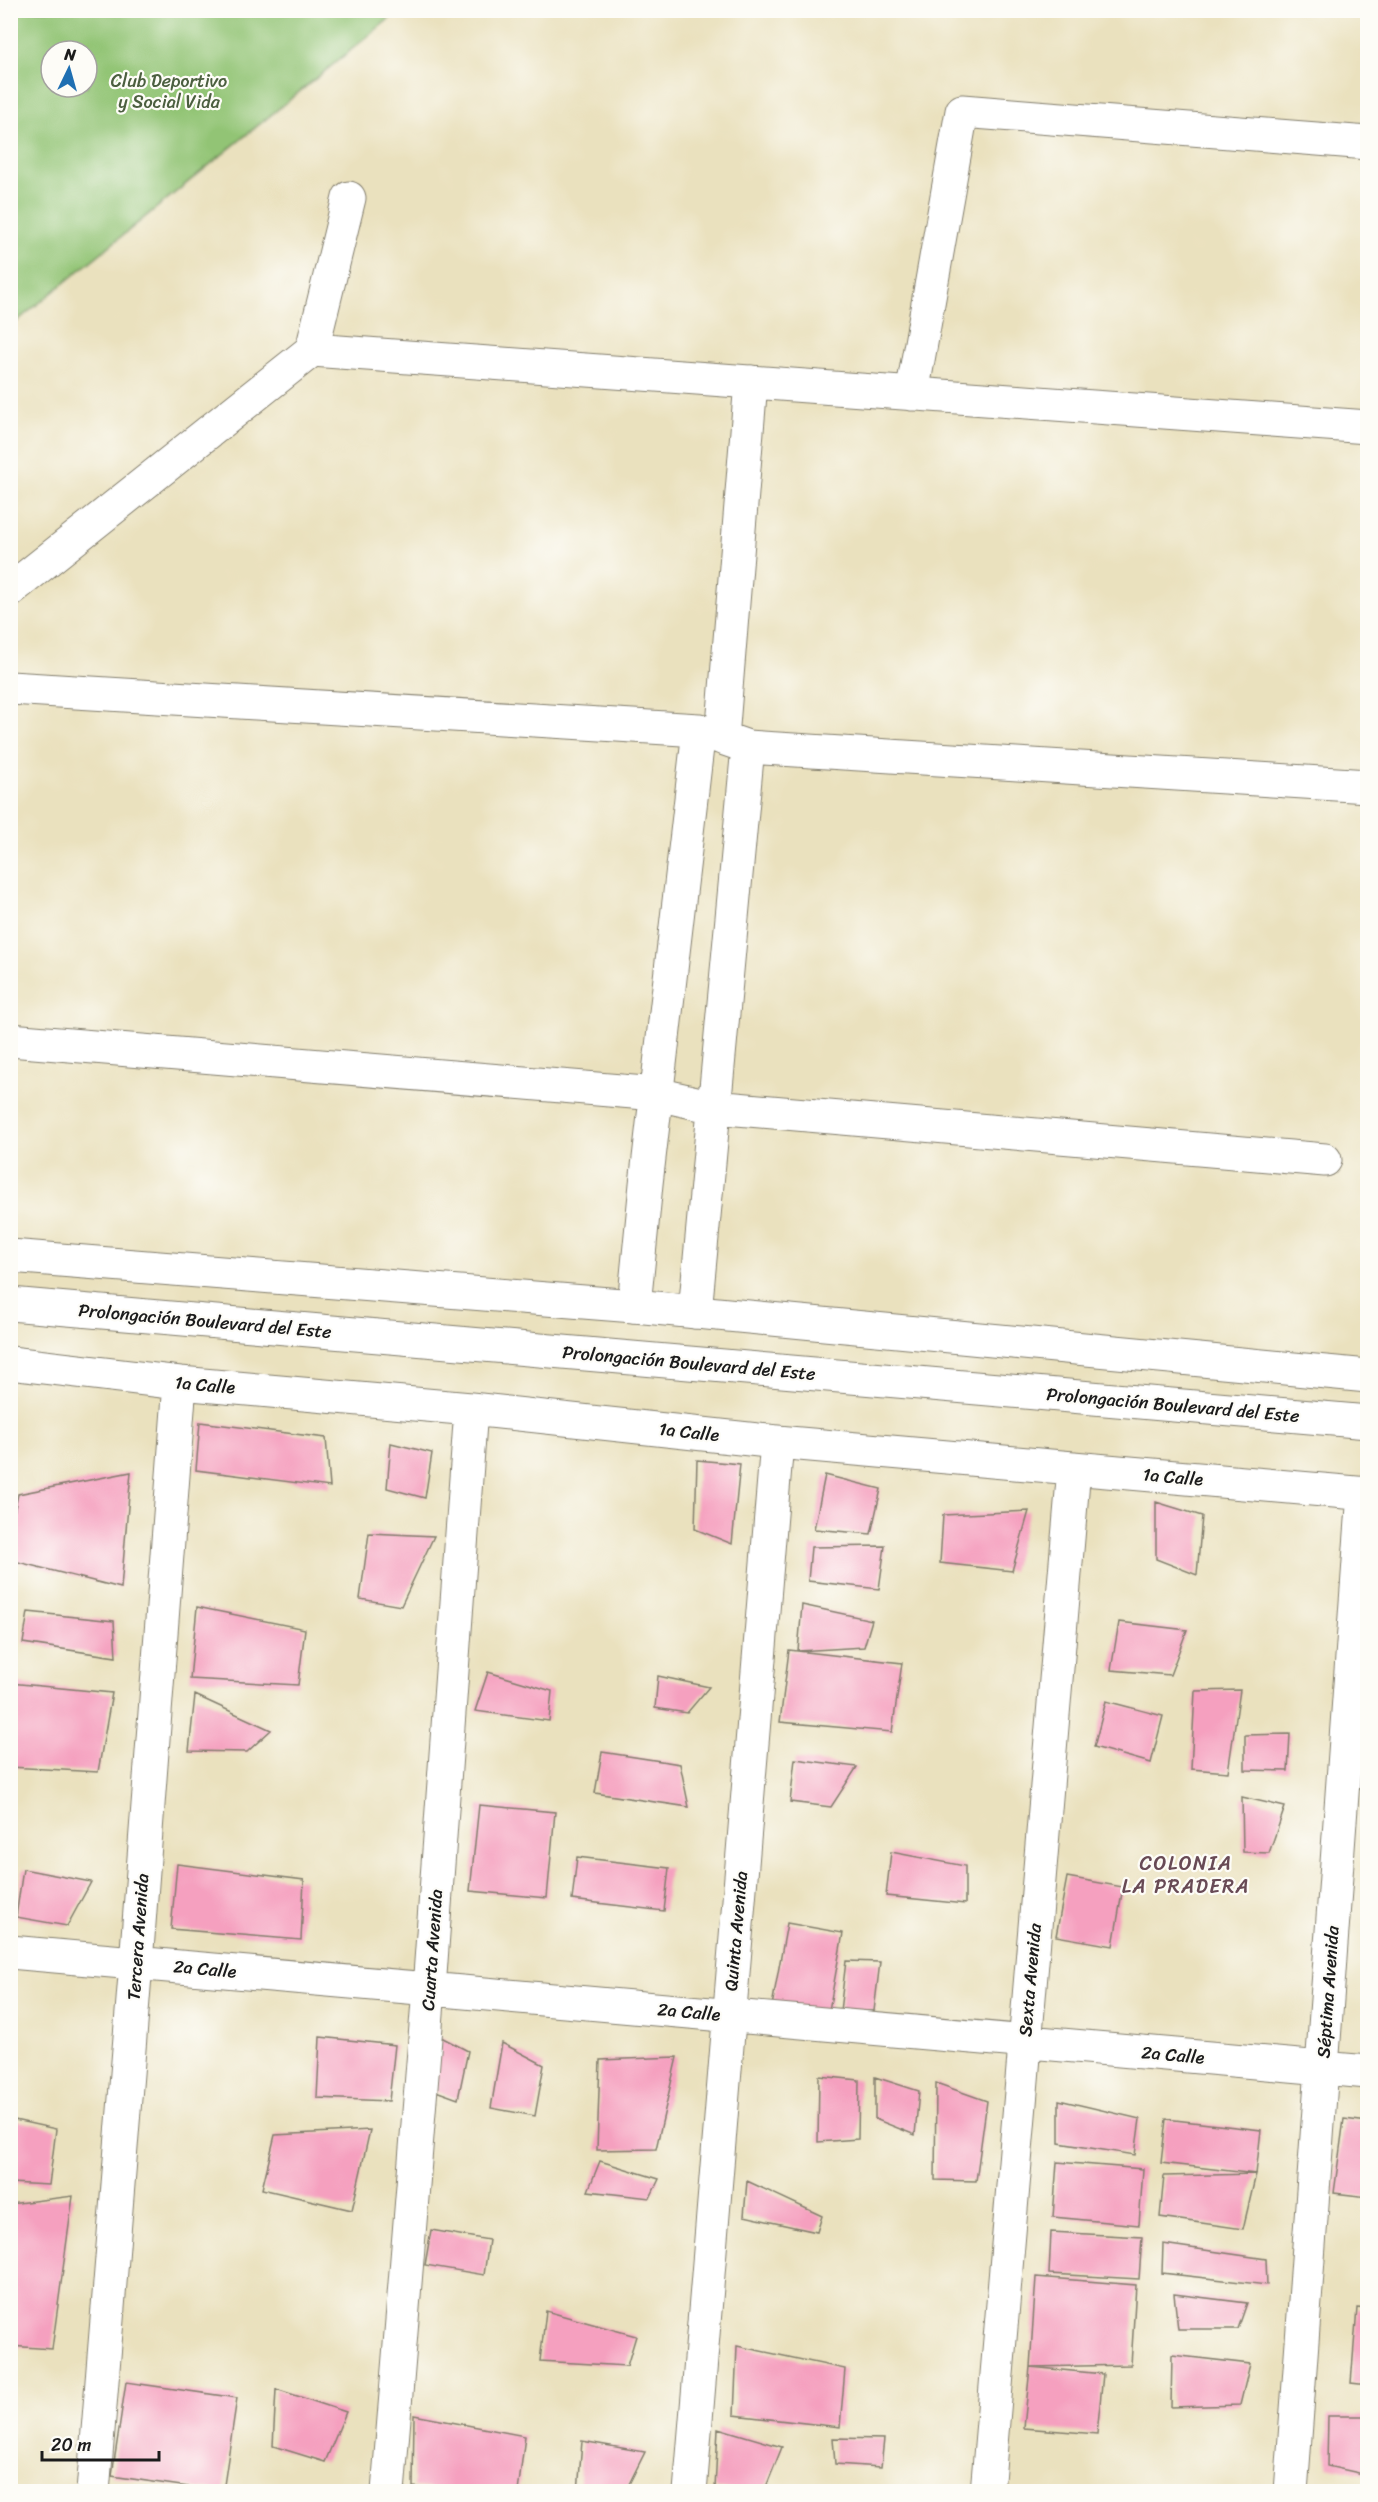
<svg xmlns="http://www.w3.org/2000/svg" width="1378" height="2502" font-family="Sriracha,sans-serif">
  <rect width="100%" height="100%" fill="#fdfcf7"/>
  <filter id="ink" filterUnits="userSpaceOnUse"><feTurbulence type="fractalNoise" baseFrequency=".0167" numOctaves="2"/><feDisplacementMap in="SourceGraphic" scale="12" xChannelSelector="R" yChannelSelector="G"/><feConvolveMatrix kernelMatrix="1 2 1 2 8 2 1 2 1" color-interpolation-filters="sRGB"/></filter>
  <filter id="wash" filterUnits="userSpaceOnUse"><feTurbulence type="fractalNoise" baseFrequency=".008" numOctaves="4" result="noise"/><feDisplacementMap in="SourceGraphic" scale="24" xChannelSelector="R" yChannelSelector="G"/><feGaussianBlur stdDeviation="1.35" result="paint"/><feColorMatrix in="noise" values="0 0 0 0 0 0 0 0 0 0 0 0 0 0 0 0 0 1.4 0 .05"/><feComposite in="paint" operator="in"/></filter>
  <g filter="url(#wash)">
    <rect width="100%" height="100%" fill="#eae1be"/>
    <!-- green -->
    <path fill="#92c474" stroke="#577048" stroke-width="1.5" fill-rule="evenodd" d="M11,10H399V11L11,326ZM51,51H87V87H51Z"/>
    <g id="blocks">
      <!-- building -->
      <path fill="#f5a0bf" d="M200,1422L326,1438L330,1487L196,1470Z
        M391,1443L432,1453L425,1498L387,1488Z
        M697,1460L740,1464L732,1544L695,1529Z
        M131,1472L121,1588L10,1560V1532L18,1494Z
        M825,1475L881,1489L871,1534L814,1529Z
        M1156,1502L1202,1516L1197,1575L1156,1559Z
        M1029,1511L1012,1571L940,1563L943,1515Z
        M369,1533L434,1536L401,1606L360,1599Z
        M885,1546L879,1589L808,1581L811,1547Z
        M802,1605L872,1620L864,1647L798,1651Z
        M197,1607L305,1629L298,1685L190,1679Z
        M28,1612L114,1621L116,1657L23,1643Z
        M1119,1622L1187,1630L1170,1675L1111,1670Z
        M789,1650L902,1663L892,1732L780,1722Z
        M488,1672L552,1691L549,1721L475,1711Z
        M658,1676L709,1687L687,1713L655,1708Z
        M10,1683L112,1693L98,1772L10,1767Z
        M1240,1690L1228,1772L1191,1769L1195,1691Z
        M195,1695L271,1730L247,1752L189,1751Z
        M1106,1701L1163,1716L1151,1763L1094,1747Z
        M1290,1734L1288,1771L1245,1770V1735Z
        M602,1752L680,1764L689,1807L595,1793Z
        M795,1759L857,1767L831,1807L790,1802Z
        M1242,1797L1285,1807L1269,1853L1243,1852Z
        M479,1805L555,1812L547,1898L470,1891Z
        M891,1852L965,1866V1904L886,1896Z
        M577,1857L669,1868L664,1911L572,1900Z
        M177,1864L304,1880L301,1940L171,1929Z
        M23,1869L91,1882L67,1926L16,1917Z
        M1067,1877L1123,1887L1113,1946L1056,1936Z
        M787,1923L843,1933L828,2016L772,2006Z
        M846,1961L880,1962L874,2011H840Z
        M320,2037L395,2045L389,2101L317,2098Z
        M441,2037L468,2051L458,2099L433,2090Z
        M502,2043L544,2065L535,2116L491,2108Z
        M677,2057L656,2149L597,2150L600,2060Z
        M819,2076L859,2080L858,2139L818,2142Z
        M875,2077L919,2091L915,2135L875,2119Z
        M936,2083L987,2101L976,2181L935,2180Z
        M1059,2100L1140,2119L1135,2155L1059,2143Z
        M10,2119L56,2129L49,2185L10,2183Z
        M1166,2119L1261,2130L1256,2174L1161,2163Z
        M1344,2119L1368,2122V2197L1334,2193Z
        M370,2130L352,2210L262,2189L275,2135Z
        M600,2161L659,2179L650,2198L588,2191Z
        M1057,2162L1143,2169L1139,2225L1053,2217Z
        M1256,2174L1243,2229L1160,2217L1164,2176Z
        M747,2181L822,2216L817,2232L744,2216Z
        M73,2196L52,2349L10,2346V2204Z
        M431,2230L489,2240L484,2275L425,2265Z
        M1051,2232L1142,2237L1139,2279L1049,2274Z
        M1163,2244L1266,2259L1267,2285L1162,2273Z
        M1036,2277L1136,2285L1131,2365L1030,2367Z
        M1174,2294L1247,2303L1238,2329H1178Z
        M1357,2308L1368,2309V2385L1351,2383Z
        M546,2311L636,2336L627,2366L540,2361Z
        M737,2346L845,2369L840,2427L734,2415Z
        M1172,2355L1250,2364L1240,2405L1171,2407Z
        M1030,2367L1103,2374L1097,2434L1024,2428Z
        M126,2382L237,2398L223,2492L112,2476Z
        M276,2389L346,2412L325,2462L273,2446Z
        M414,2415L525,2436L518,2492H465L413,2487Z
        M1328,2416H1368V2475L1327,2466Z
        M718,2428L782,2447L764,2492L715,2489Z
        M833,2438L884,2439L881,2467L835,2464Z
        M582,2441L645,2452L625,2492H578Z"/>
    </g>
  </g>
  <g filter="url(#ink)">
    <use href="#blocks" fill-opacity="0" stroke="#837e6d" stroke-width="1.5"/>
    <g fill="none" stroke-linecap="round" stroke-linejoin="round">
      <defs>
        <path id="minor" d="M312,350L1368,427
          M912,394L962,111L1368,143
          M10,590L312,350L349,198
          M10,688L699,730L748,747L1368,786
          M722,738L751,382
          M10,1040L657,1094L714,1107L1325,1160
          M634,1306L646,1184L699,730
          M695,1312L748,747
          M10,1363L180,1383L471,1409L777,1442L1368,1494
          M10,1952L1368,2072
          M93,2492L136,1963L180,1383
          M388,2492L429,1989L471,1409
          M690,2492L777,1442
          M987,2492L1074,1468
          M1291,2492L1364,1493"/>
        <path id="tertiary" d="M10,1256L634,1306L1368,1376
          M10,1304L1368,1422"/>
      </defs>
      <!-- minor casing -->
      <use href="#minor" stroke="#837e6d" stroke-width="35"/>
      <!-- tertiary casing -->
      <use href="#tertiary" stroke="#837e6d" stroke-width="35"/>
      <!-- minor -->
      <use href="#minor" stroke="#fff" stroke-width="33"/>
      <!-- tertiary -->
      <use href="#tertiary" stroke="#fff" stroke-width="33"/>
    </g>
  </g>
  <g text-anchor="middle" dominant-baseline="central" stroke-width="4.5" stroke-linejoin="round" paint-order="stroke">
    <!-- park labels -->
    <g font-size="18" fill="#4b5f3f" stroke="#fdfcf7">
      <text x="169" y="81">Club Deportivo<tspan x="169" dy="21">y Social Vida</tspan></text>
    </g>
    <!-- street labels -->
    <g font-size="18" fill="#1c1c1c" stroke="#fdfcf7">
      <text transform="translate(205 1321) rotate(5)">Prolongación Boulevard del Este</text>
      <text transform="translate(689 1363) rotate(5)">Prolongación Boulevard del Este</text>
      <text transform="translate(205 1385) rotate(5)">1a Calle</text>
      <text transform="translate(1173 1405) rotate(5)">Prolongación Boulevard del Este</text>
      <text transform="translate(689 1432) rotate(6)">1a Calle</text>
      <text transform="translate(1173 1477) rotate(5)">1a Calle</text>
      <text transform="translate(736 1931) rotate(-85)">Quinta Avenida</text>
      <text transform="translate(138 1937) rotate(-86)">Tercera Avenida</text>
      <text transform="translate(432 1950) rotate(-86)">Cuarta Avenida</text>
      <text transform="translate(205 1969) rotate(5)">2a Calle</text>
      <text transform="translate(1030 1980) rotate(-85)">Sexta Avenida</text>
      <text transform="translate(1328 1992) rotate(-86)">Séptima Avenida</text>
      <text transform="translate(689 2012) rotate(5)">2a Calle</text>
      <text transform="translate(1173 2055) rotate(5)">2a Calle</text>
    </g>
    <!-- neighbourhood labels -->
    <g font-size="20" letter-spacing="1.5" fill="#684a55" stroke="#fdfcf7">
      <text x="1186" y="1863">COLONIA<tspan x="1186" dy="23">LA PRADERA</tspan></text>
    </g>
  </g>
  <!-- margin -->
  <rect width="1378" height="2502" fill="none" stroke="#fdfcf7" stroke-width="36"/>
  <!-- north arrow -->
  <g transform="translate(69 69) rotate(5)"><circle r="28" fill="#fdfcf7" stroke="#a3a29f" stroke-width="1.5"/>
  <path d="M0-4.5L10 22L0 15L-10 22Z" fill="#1f6fb2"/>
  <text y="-9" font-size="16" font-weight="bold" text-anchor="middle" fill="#1c1c1c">N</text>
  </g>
  <!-- scale -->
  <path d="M42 2451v9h117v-9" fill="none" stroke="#1c1c1c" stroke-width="3"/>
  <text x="51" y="2451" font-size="18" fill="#1c1c1c" stroke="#fdfcf7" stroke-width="4.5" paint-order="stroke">20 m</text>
</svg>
